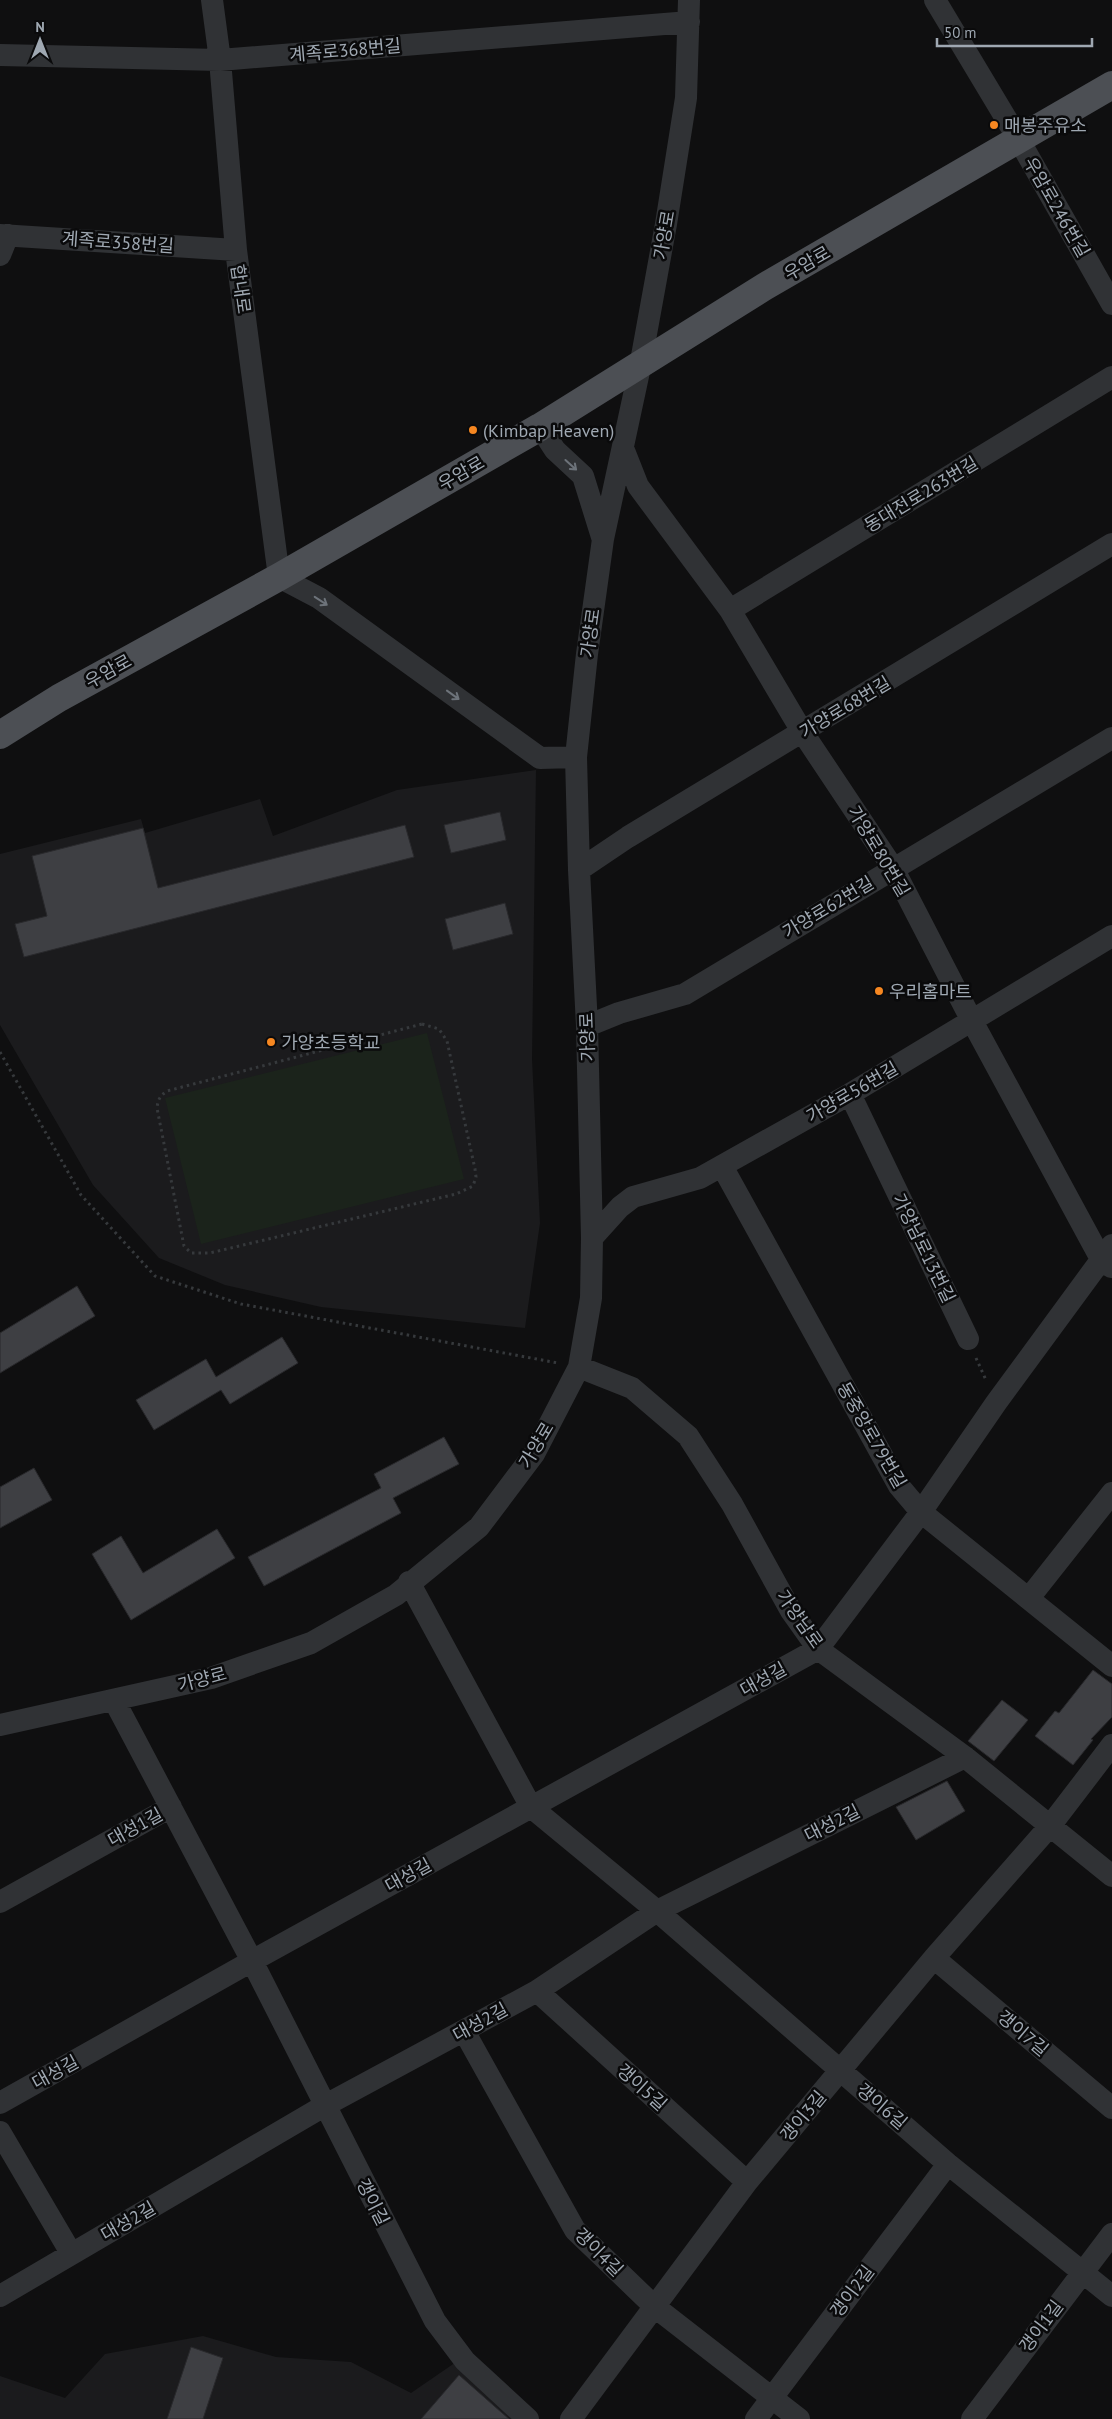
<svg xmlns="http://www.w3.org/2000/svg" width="1112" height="2419" font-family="'PT Sans','Noto Sans KR',sans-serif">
  <rect width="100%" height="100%" fill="#0f0f10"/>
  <!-- built -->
  <path fill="#1b1b1d" d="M536,770L532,1059L540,1223L525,1328L321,1307L225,1285L159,1258L93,1185L0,1025V854L141,819L145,833L260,799L273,836L397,790Z
    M203,2336L276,2357L351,2362L411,2393L459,2360L515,2419H0V2376L65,2398L105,2354Z"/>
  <!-- green -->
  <path fill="#1b231b" d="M427,1033L464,1179L201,1244L165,1098Z"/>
  <!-- building -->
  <path fill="#3e3f43" stroke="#29292c" d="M500,812L506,840L451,853L444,825Z
    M405,825L414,857L24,957L15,924L47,916L32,856L143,828L158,888Z
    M505,903L513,934L453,950L445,919Z
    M77,1286L95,1316L0,1373V1333Z
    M282,1337L298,1363L230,1404L221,1390L154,1430L136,1400L206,1359L216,1377Z
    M444,1437L459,1464L393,1498L401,1513L264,1586L248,1557L381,1488L374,1474Z
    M34,1468L52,1500L0,1528V1487Z
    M217,1529L235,1558L131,1620L92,1554L121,1536L143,1573Z
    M1093,1670L1112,1684V1717L1091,1739L1093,1740L1073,1765L1035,1736L1055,1711L1059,1713Z
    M1002,1700L1028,1720L994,1761L968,1741Z
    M947,1781L965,1811L916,1840L896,1807Z
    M191,2347L223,2358L203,2419H167Z
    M459,2375L493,2405L509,2419H421Z"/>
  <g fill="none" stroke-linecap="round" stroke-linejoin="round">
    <!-- path -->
    <path stroke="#36393c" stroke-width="3" stroke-dasharray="2.5 4" stroke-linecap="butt" d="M422,1024L439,1029L447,1041L475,1169L476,1177L473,1186L456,1194L210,1253H191L184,1246L157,1108C158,1099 160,1096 167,1091Z
      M0,1052L81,1195L155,1276L241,1304L558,1363
      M976,1358L986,1380"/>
    <!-- minor -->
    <path stroke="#303235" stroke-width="22" d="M212,0L220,60L236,250L279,577L319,598L540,758L576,757
      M935,0L1019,140L1112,304
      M0,55L220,60L689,22
      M0,235L236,250
      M0,255L8,235
      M540,427L555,450L583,476L602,537
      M623,448L638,486L730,610L803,733L893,868L972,1021L1101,1259L1111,1267
      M730,610L1112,377
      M579,870L628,837L1112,544
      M587,1026L619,1013L685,994L1112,738
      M850,1094L968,1339
      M722,1166L899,1486L921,1512L1112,1666
      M592,1238L620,1207L633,1197L700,1178L850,1094L1112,936
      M579,1367L632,1388L688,1436L732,1504L791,1611L818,1649L965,1757L1112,1876
      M409,1582L531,1807L657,1911L948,2164L1112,2296
      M1029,1598L1112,1493
      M114,1700L252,1961L435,2321L465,2361L528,2419
      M0,1725L211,1678L311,1643L396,1595L479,1527L534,1454L579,1367L591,1298L592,1238L587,1026L579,870L576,757L587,654L603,539L640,367L666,224L686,98L689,0
      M0,1902L171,1807
      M934,1958L1112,2108
      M537,1991L747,2182
      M464,2031L575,2230L655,2307L799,2419
      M0,2103L252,1961L818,1649L921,1512L996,1403L1112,1245
      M0,2132L71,2253
      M0,2296L324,2106L537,1991L657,1911L965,1757
      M571,2419L747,2182L934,1958L1050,1826L1112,1745
      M756,2419L948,2164
      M972,2419L1112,2234"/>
    <!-- major -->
    <path stroke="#4c4f54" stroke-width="28" d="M0,735L59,698L279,577L540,427L764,287L1112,85"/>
  </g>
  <!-- one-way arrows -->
  <defs><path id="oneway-shaft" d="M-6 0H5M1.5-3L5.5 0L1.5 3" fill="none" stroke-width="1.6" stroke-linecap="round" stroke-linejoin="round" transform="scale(1.25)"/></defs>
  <g stroke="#6d737a">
    <use href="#oneway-shaft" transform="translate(571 465) rotate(42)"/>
    <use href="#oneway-shaft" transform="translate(321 601) rotate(33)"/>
    <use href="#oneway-shaft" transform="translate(453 695) rotate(36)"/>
  </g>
  <!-- markers -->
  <g fill="#f68721" stroke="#0a0a0b" stroke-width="2">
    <circle cx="994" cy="125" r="5"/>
    <circle cx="473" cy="430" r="5"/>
    <circle cx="879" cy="991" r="5"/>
    <circle cx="271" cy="1042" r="5"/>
  </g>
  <g text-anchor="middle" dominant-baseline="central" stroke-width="5" stroke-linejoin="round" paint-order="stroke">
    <!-- street labels -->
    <g font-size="18" fill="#9fa8b2" stroke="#0a0a0b">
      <text transform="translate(345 50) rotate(-5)">계족로368번길</text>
      <text transform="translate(1057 207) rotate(60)">우암로246번길</text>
      <text transform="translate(664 235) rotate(-80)">가양로</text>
      <text transform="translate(118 242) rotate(4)">계족로358번길</text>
      <text transform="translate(807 263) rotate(-30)">우암로</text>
      <text transform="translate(241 289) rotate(82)">합내로</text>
      <text transform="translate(461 473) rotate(-30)">우암로</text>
      <text transform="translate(921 494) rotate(-31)">동대전로263번길</text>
      <text transform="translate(590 633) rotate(-82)">가양로</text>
      <text transform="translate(108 671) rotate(-29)">우암로</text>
      <text transform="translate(845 707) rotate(-31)">가양로68번길</text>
      <text transform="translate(879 851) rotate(59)">가양로80번길</text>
      <text transform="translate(828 907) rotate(-31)">가양로62번길</text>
      <text transform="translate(587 1037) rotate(-92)">가양로</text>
      <text transform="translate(852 1092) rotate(-30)">가양로56번길</text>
      <text transform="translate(924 1248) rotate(64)">가양남로13번길</text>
      <text transform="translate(872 1435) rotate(60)">동중앙로79번길</text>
      <text transform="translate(536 1445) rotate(-59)">가양로</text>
      <text transform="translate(800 1619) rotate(55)">가양남로</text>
      <text transform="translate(202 1679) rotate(-15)">가양로</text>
      <text transform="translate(763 1679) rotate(-29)">대성길</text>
      <text transform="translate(832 1823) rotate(-27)">대성2길</text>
      <text transform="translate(135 1827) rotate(-29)">대성1길</text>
      <text transform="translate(408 1875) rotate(-29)">대성길</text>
      <text transform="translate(480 2022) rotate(-29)">대성2길</text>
      <text transform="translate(1023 2033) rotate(40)">갱이7길</text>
      <text transform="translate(55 2072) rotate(-29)">대성길</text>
      <text transform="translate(642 2087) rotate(42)">갱이5길</text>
      <text transform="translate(882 2106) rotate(41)">갱이6길</text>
      <text transform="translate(803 2116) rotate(-50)">갱이3길</text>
      <text transform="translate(373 2202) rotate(63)">갱이길</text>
      <text transform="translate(128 2221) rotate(-30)">대성2길</text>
      <text transform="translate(599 2252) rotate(45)">갱이4길</text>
      <text transform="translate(852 2291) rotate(-53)">갱이2길</text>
      <text transform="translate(1041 2326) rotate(-53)">갱이1길</text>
    </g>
    <!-- poi labels -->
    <g font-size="18" fill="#9fa8b2" stroke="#0a0a0b" text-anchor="start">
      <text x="1004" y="125">매봉주유소</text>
      <text x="483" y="430">(Kimbap Heaven)</text>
      <text x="889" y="991">우리홈마트</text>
      <text x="281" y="1042">가양초등학교</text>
    </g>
  </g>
  <!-- north arrow -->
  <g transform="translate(40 40)" stroke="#0a0a0b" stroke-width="4" paint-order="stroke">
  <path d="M0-4L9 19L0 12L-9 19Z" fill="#9fa8b2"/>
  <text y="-8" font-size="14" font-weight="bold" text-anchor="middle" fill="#9fa8b2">N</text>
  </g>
  <!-- scale -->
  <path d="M937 38v8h155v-8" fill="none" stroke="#9fa8b2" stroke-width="2.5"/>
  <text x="944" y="38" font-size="15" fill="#9fa8b2" stroke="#0a0a0b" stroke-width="4" paint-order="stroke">50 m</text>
</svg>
